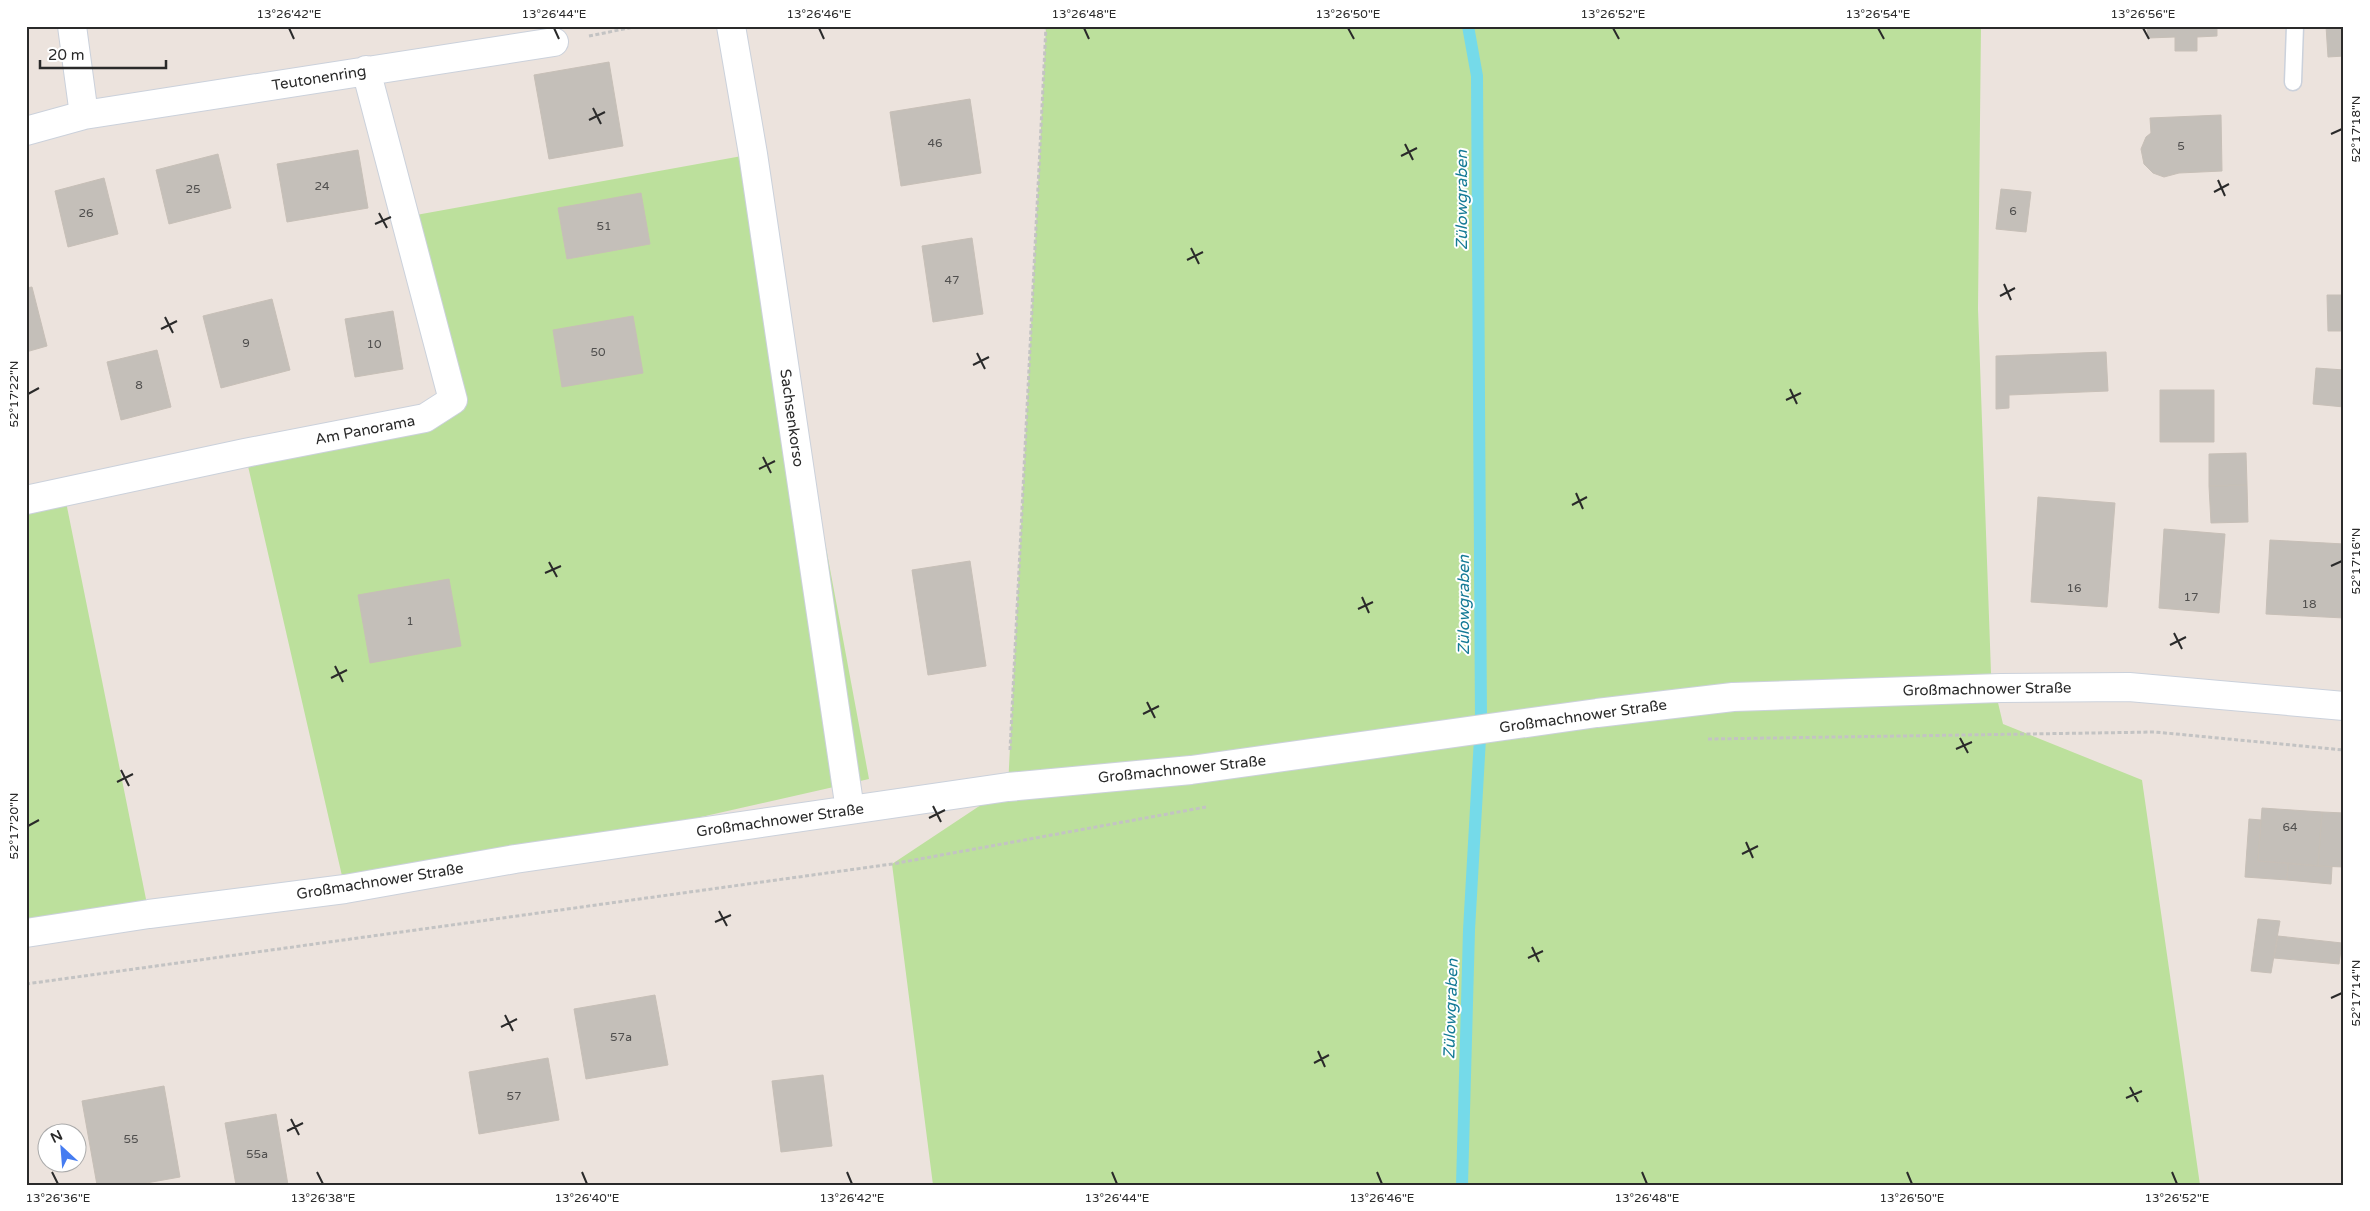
<svg xmlns="http://www.w3.org/2000/svg" width="2370" height="1211" font-family="'Varela Round',sans-serif">
  <rect width="100%" height="100%" fill="#ece3dd"/>
  <!-- green -->
  <path fill="#bce09c" d="M1046,26H1981L1978,309L1991,673L2003,724L2142,780L2200,1185H933L892,864L1008,787Z
    M753,154L869,779L515,859L345,889L245,453L453,400L405,217Z
    M64,492L149,914L26,925V500Z"/>
  <g fill="none" stroke-linecap="round" stroke-linejoin="round">
    <!-- stream -->
    <path stroke="#75dae9" stroke-width="12" d="M1462,1185L1469,930L1481,721L1477,76L1468,26"/>
  </g>
  <!-- building -->
  <path fill="#c4bfb9" stroke="#c7bfb7" d="M2147,26H2217V36L2197,37V51H2175V37L2148,38Z
    M2326,26H2344V56L2328,57Z
    M609,62L623,146L549,159L534,75Z
    M970,99L981,173L901,186L890,112Z
    M2221,115L2222,171L2179,173L2164,177L2153,173L2144,164L2141,149L2146,137L2151,133L2150,118Z
    M358,150L368,208L287,222L277,164Z
    M218,154L231,208L169,224L156,170Z
    M104,178L118,234L68,247L55,191Z
    M2001,189L2031,192L2026,232L1996,229Z
    M641,193L650,244L567,259L558,208Z
    M972,238L983,314L933,322L922,246Z
    M32,287L47,346L26,352V288Z
    M2327,295H2344V331H2328Z
    M272,299L290,370L221,388L203,316Z
    M393,311L403,369L355,377L345,319Z
    M633,316L643,373L562,387L553,330Z
    M157,350L171,407L121,420L107,362Z
    M2106,352L2108,391L2009,395V408L1996,409V356Z
    M2316,368L2344,370V407L2313,404Z
    M2160,390H2214V442H2160Z
    M2246,453L2247,485L2209,486V454Z
    M2247,485L2248,522L2211,523L2209,486Z
    M2038,497L2115,503L2107,607L2031,602Z
    M2164,529L2225,534L2219,613L2159,608Z
    M2270,540L2344,544V618L2266,614Z
    M970,561L986,666L928,675L912,570Z
    M449,579L461,646L370,663L358,595Z
    M2262,808L2322,812L2318,866L2258,861Z
    M2322,812L2344,813V867L2318,866Z
    M2249,819L2261,820L2258,861L2288,863L2287,880L2245,877Z
    M2288,863L2332,867L2331,884L2287,880Z
    M2258,919L2280,921L2271,973L2251,971Z
    M2278,936L2342,943L2339,964L2274,958Z
    M655,995L668,1065L586,1079L574,1009Z
    M548,1058L559,1120L479,1134L469,1072Z
    M823,1075L832,1146L781,1152L772,1081Z
    M164,1086L180,1177L135,1185H97L82,1101Z
    M276,1114L288,1185H236L225,1123Z"/>
  <g fill="none" stroke-linecap="round" stroke-linejoin="round">
    <defs>
      <path id="lane" d="M2293,82L2295,26"/>
      <path id="street" d="M72,26L84,115
        M731,26L753,154L850,810
        M26,131L84,115L554,42
        M26,500L245,453L425,418L453,400L366,70
        M26,933L149,914L345,889L515,859L1008,787L1191,770L1597,713L1733,697L2001,688L2129,687L2344,706"/>
    </defs>
    <!-- lane casing -->
    <use href="#lane" stroke="#cbd1db" stroke-width="19"/>
    <!-- street casing -->
    <use href="#street" stroke="#cbd1db" stroke-width="30"/>
    <!-- path -->
    <path stroke="#c3c3c3" stroke-width="3" stroke-dasharray="4 2.5" stroke-linecap="butt" d="M589,36L639,26
      M1708,739L2155,732L2344,750
      M1010,750L1046,26
      M26,984L892,864L1206,807"/>
    <!-- lane -->
    <use href="#lane" stroke="#fff" stroke-width="16"/>
    <!-- street -->
    <use href="#street" stroke="#fff" stroke-width="28"/>
  </g>
  <!-- ticks -->
  <path fill="none" stroke="#2a2a2a" stroke-width="2" d="M289,28L294,39M554,28L559,39M819,28L824,39M1084,28L1089,39M1348,28L1354,39M1613,28L1619,39M1878,28L1884,39M2143,28L2149,39M593,108L601,124M589,120L605,112M2331,134L2342,129M1405,144L1413,160M1401,156L1417,148M2218,180L2225,196M2214,192L2229,184M379,213L387,228M375,224L391,217M1191,248L1199,264M1187,260L1203,252M2004,284L2011,300M2000,296L2015,288M165,317L173,333M161,329L177,321M977,353L985,369M973,365L989,357M1790,389L1797,404M28,394L39,388M1786,400L1801,393M763,457L771,473M759,469L775,461M1576,493L1583,509M1572,505L1587,497M549,562L557,577M2331,566L2342,561M545,573L561,566M1362,597L1369,613M1358,609L1373,602M2174,633L2182,649M2170,645L2186,637M335,666L343,682M331,678L347,670M1147,702L1155,718M1143,714L1159,706M1960,738L1968,753M1956,749L1972,742M121,770L129,786M117,782L133,774M933,806L941,822M929,818L945,810M28,826L39,820M1746,842L1753,858M1742,854L1758,846M719,911L727,926M715,922L731,915M1532,947L1539,962M1528,958L1543,951M2331,998L2342,993M505,1015L513,1031M501,1027L517,1019M1318,1051L1325,1067M1314,1063L1329,1055M2130,1087L2138,1102M2126,1098L2142,1091M291,1119L299,1135M287,1131L303,1123M52,1172L58,1184M317,1172L323,1184M582,1172L587,1184M847,1172L852,1184M1112,1172L1117,1184M1377,1172L1382,1184M1642,1172L1647,1184M1907,1172L1912,1184M2172,1172L2177,1184"/>
  <g text-anchor="middle" dominant-baseline="central" stroke-width="4" stroke-linejoin="round" paint-order="stroke">
    <!-- number labels -->
    <g font-size="12" fill="#504f4e">
      <text x="935" y="143">46</text>
      <text x="2181" y="146">5</text>
      <text x="322" y="186">24</text>
      <text x="193" y="189">25</text>
      <text x="2013" y="211">6</text>
      <text x="86" y="213">26</text>
      <text x="604" y="226">51</text>
      <text x="952" y="280">47</text>
      <text x="246" y="343">9</text>
      <text x="374" y="344">10</text>
      <text x="598" y="352">50</text>
      <text x="139" y="385">8</text>
      <text x="2074" y="588">16</text>
      <text x="2191" y="597">17</text>
      <text x="2309" y="604">18</text>
      <text x="410" y="621">1</text>
      <text x="2290" y="827">64</text>
      <text x="621" y="1037">57a</text>
      <text x="514" y="1096">57</text>
      <text x="131" y="1139">55</text>
      <text x="257" y="1154">55a</text>
    </g>
    <!-- street labels -->
    <g font-size="15" fill="#2a2a2a" stroke="#fff">
      <text transform="translate(319 78) rotate(-9)">Teutonenring</text>
      <text transform="translate(792 418) rotate(82)">Sachsenkorso</text>
      <text transform="translate(365 430) rotate(-11)">Am Panorama</text>
      <text transform="translate(1987 689) rotate(-1)">Großmachnower Straße</text>
      <text transform="translate(1583 716) rotate(-8)">Großmachnower Straße</text>
      <text transform="translate(1182 769) rotate(-6)">Großmachnower Straße</text>
      <text transform="translate(780 820) rotate(-8)">Großmachnower Straße</text>
      <text transform="translate(380 881) rotate(-9)">Großmachnower Straße</text>
    </g>
    <!-- water labels -->
    <g font-size="16" font-style="italic" fill="#147a95" stroke="#fff">
      <text transform="translate(1462 200) rotate(-90)">Zülowgraben</text>
      <text transform="translate(1464 605) rotate(-90)">Zülowgraben</text>
      <text transform="translate(1451 1009) rotate(-88)">Zülowgraben</text>
    </g>
  </g>
  <!-- border -->
  <rect width="2370" height="1211" fill="none" stroke="#ffffff" stroke-width="55"/>
  <!-- north arrow -->
  <g transform="translate(62 1148) rotate(334)"><circle r="24" fill="#ffffff" stroke="#aaaaaa"/>
  <path d="M0-4L9 19L0 12L-9 19Z" fill="#457cf1"/>
  <text y="-8" font-size="14" font-weight="bold" text-anchor="middle" fill="#2a2a2a">N</text>
  </g>
  <!-- scale -->
  <path d="M40 60v8h126v-8" fill="none" stroke="#2a2a2a" stroke-width="2.5"/>
  <text x="48" y="60" font-size="15" fill="#2a2a2a" stroke="#ffffff" stroke-width="4" paint-order="stroke">20 m</text>
  <rect x="28" y="28" width="2314" height="1156" fill="none" stroke="#2a2a2a" stroke-width="2"/>
  <g font-size="12" text-anchor="middle" fill="#2a2a2a">
    <text x="289" y="18">13°26'42"E</text>
    <text x="554" y="18">13°26'44"E</text>
    <text x="819" y="18">13°26'46"E</text>
    <text x="1084" y="18">13°26'48"E</text>
    <text x="1348" y="18">13°26'50"E</text>
    <text x="1613" y="18">13°26'52"E</text>
    <text x="1878" y="18">13°26'54"E</text>
    <text x="2143" y="18">13°26'56"E</text>
    <text transform="translate(2356 129) rotate(-90)" y="4">52°17'18"N</text>
    <text transform="translate(14 394) rotate(-90)" y="4">52°17'22"N</text>
    <text transform="translate(2356 561) rotate(-90)" y="4">52°17'16"N</text>
    <text transform="translate(14 826) rotate(-90)" y="4">52°17'20"N</text>
    <text transform="translate(2356 993) rotate(-90)" y="4">52°17'14"N</text>
    <text x="58" y="1202">13°26'36"E</text>
    <text x="323" y="1202">13°26'38"E</text>
    <text x="587" y="1202">13°26'40"E</text>
    <text x="852" y="1202">13°26'42"E</text>
    <text x="1117" y="1202">13°26'44"E</text>
    <text x="1382" y="1202">13°26'46"E</text>
    <text x="1647" y="1202">13°26'48"E</text>
    <text x="1912" y="1202">13°26'50"E</text>
    <text x="2177" y="1202">13°26'52"E</text>
  </g>
</svg>
